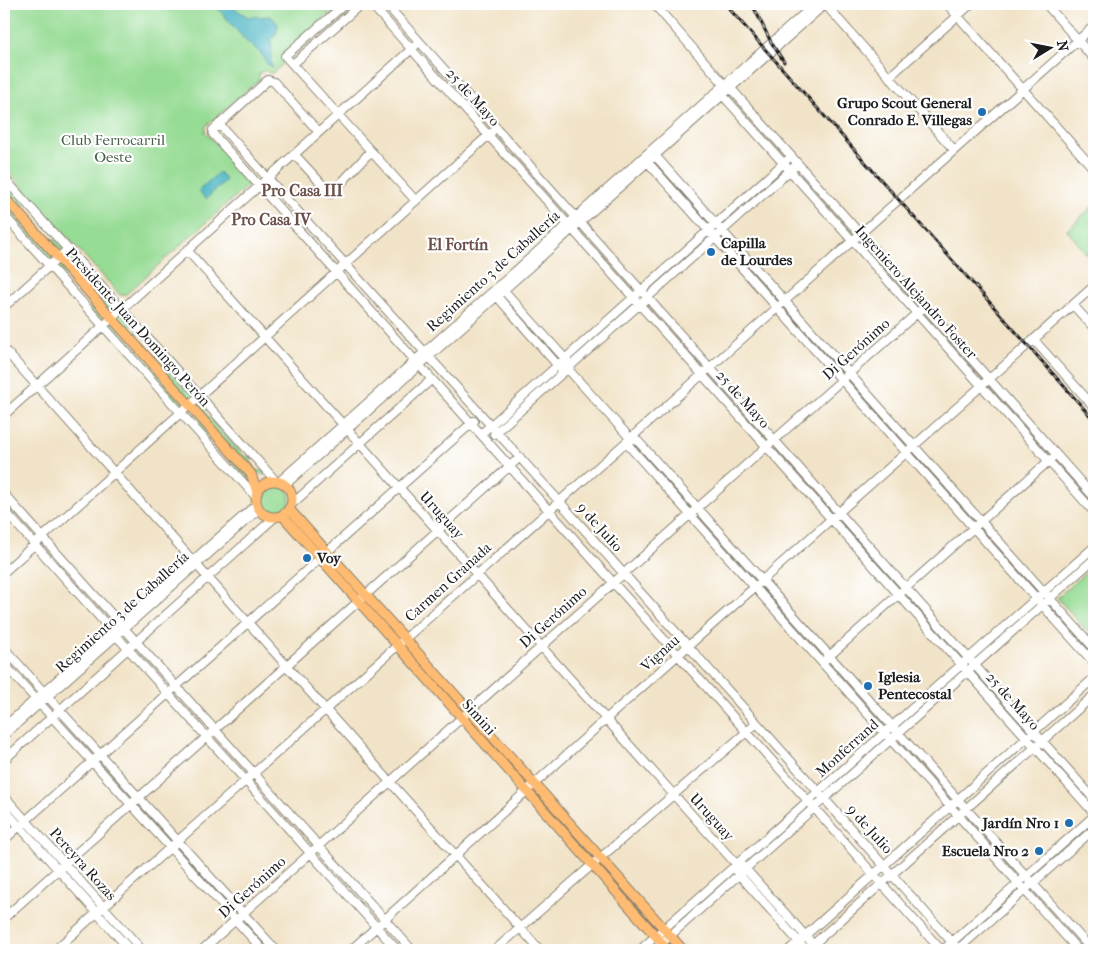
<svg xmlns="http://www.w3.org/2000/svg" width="1098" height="954" font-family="'IM FELL French Canon',serif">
  <rect width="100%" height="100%" fill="#fff"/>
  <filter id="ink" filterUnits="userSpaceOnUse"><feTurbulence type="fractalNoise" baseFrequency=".02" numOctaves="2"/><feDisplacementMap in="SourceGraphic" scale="10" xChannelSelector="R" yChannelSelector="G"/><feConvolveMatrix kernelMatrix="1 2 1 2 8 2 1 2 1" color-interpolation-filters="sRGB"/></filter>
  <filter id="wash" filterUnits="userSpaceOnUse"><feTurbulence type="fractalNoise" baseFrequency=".0096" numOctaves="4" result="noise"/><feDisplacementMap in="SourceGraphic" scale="20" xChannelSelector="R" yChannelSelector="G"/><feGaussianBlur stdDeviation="1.12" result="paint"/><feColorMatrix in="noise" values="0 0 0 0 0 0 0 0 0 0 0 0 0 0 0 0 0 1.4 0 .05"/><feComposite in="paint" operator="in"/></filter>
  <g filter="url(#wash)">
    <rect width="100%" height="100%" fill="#f1e3c7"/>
    <!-- green -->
    <path fill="#97dc95" stroke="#5a7c58" d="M4,4H340L283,54L282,65L271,74L265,70L259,74V80L206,126L205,132L250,181L249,184L125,295H120L4,167Z
      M4,181L26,206L21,207L50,239H56L79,265L74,266L96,291L102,290L104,292L99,294L106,301H111L133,325L128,326L133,331L138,330L141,333L136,335L174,377L179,376L184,381L179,383L184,389L189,387L209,409L204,411L210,418L216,417L219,420L213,422L245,457L251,456L254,459L249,461L257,471L264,470L266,475L253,472L4,194Z
      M4,201L249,475L252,487L242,479L247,478L192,418L188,419L167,395L172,394L116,332L111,333L89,308L93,306L62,271L56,272L33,245L38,244L8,211L4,212Z
      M1094,205V263L1067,230Z
      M258 499a16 16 0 1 1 32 0a16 16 0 1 1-32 0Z
      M1094,565V638L1057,598Z"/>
    <!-- water -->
    <path fill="#47b4c3" stroke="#326870" d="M214,4H231L232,7L248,17L271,16L278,24L276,35L271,39L272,56L270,61L272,67L267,64L262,54L247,42Z
      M219,172L226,180L206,199L198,191Z"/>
  </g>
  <g filter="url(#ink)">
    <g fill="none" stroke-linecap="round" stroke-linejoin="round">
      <defs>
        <path id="minor" d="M345,4L285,56L416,201
          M371,4L1094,813
          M386,4L1094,799
          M654,4L724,84
          M825,4L954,150
          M947,4L1094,169
          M1046,4L1094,59
          M293,64L361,4
          M889,77L971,4
          M727,84L1094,497
          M719,91L1094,512
          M219,124L559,501L959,950
          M319,132L274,82L268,80L213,130V134L941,950
          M651,151L1094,648
          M294,154L331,194L371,151
          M644,158L1094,663
          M4,178L275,480
          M4,215L256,497
          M187,250L674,795L737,865H742L818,950
          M499,285L569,363L567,368L630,438L637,440L1092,950
          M494,293L561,369
          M1073,305L1094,328
          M4,307L68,249
          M1034,340L1094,407
          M4,349L540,950
          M4,415L415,46
          M481,434L786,161
          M494,434L794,167
          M630,438L629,446L1078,950
          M280,481L815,4
          M286,484L825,4
          M4,494L412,950
          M292,504L432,379
          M4,510L397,950
          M4,572L491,133
          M4,648L276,950
          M826,659L1051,459
          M4,664L263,950
          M4,727L257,504
          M4,735L259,509
          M4,760L275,517
          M4,796L142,950
          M4,809L130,950
          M4,840L474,421
          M736,871L806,950
          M4,918L520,457
          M55,950L1094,26
          M202,950L523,663L925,306
          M351,950L606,719L1094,286
          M495,950L592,865L757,723
          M640,950L1094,547
          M654,950L1094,559
          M789,950L1094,678
          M807,950L1094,695
          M943,950L1094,816
          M957,950L1094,829"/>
        <path id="major" d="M4,197L251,474L257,492
          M256 499a18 18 0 1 1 36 0a18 18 0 1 1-36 0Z
          M289,509L683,950
          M282,515L668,950"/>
      </defs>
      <!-- minor casing -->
      <use href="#minor" stroke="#868072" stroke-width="10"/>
      <!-- major casing -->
      <use href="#major" stroke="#868072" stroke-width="11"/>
      <!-- minor -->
      <use href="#minor" stroke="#fff" stroke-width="8"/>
      <!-- major -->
      <use href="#major" stroke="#febb71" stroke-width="9"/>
      <defs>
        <path id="rail" d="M725,4L1094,420
          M752,4L771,42L784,62"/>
      </defs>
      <!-- rail casing -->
      <use href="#rail" stroke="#1c1c1c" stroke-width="3"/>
      <!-- rail -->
      <use href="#rail" stroke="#fff" stroke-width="1" stroke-dasharray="4" stroke-linecap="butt"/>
    </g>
  </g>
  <!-- markers -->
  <g fill="#1f6fb2" stroke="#fff" stroke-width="2">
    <circle cx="982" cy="112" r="5"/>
    <circle cx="711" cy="252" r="5"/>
    <circle cx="307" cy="558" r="5"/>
    <circle cx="868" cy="686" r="5"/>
    <circle cx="1069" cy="823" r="5"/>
    <circle cx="1039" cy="851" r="5"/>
  </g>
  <g text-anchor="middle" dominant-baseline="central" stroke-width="4.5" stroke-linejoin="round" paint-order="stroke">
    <!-- street labels -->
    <g font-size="15" fill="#1c1c1c" stroke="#fff">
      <text transform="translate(473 97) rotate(48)">25 de Mayo</text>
      <text transform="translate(493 271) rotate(-42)">Regimiento 3 de Caballería</text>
      <text transform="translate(916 292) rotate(48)">Ingeniero Alejandro Foster</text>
      <text transform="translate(138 327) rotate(48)">Presidente Juan Domingo Perón</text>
      <text transform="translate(856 349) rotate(-42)">Di Gerónimo</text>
      <text transform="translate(743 399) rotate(48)">25 de Mayo</text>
      <text transform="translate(442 515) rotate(48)">Uruguay</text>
      <text transform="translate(600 527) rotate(48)">9 de Julio</text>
      <text transform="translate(448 582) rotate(-42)">Carmen Granada</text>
      <text transform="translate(122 612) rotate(-42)">Regimiento 3 de Caballería</text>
      <text transform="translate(553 617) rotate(-42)">Di Gerónimo</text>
      <text transform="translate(660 653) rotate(-42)">Vignau</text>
      <text transform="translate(1013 701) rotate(48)">25 de Mayo</text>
      <text transform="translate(479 717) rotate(48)">Simini</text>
      <text transform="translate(847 748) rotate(-42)">Monferrand</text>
      <text transform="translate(712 817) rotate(48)">Uruguay</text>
      <text transform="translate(870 829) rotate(48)">9 de Julio</text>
      <text transform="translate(83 864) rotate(48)">Pereyra Rozas</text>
      <text transform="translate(252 887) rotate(-42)">Di Gerónimo</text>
    </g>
    <!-- poi labels -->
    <g font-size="15" font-weight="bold" fill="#1c1c1c" stroke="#fff" text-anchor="end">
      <text x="972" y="103">Grupo Scout General<tspan x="972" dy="17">Conrado E. Villegas</tspan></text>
      <text x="721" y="243" text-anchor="start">Capilla<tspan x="721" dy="17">de Lourdes</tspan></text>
      <text x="317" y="558" text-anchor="start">Voy</text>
      <text x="878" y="677" text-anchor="start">Iglesia<tspan x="878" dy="17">Pentecostal</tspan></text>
      <text x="1059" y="823">Jardín Nro 1</text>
      <text x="1029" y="851">Escuela Nro 2</text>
    </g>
    <!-- park labels -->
    <g font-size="15" fill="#475f46" stroke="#fff">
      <text x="113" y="140">Club Ferrocarril<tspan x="113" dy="17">Oeste</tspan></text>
    </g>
    <!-- neighbourhood labels -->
    <g font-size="16" font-weight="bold" fill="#6a4e48" stroke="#fff">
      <text x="302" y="190">Pro Casa III</text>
      <text x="271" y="219">Pro Casa IV</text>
      <text x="458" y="244">El Fortín</text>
    </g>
  </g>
  <!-- margin -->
  <rect width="1098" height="954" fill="none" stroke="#fff" stroke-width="20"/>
  <!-- north arrow -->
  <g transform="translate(1050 48) rotate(80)" stroke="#ffffff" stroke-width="4" paint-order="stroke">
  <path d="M0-4L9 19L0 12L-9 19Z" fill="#1c1c1c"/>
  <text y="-8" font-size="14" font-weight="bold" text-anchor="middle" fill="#1c1c1c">N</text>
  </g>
</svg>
